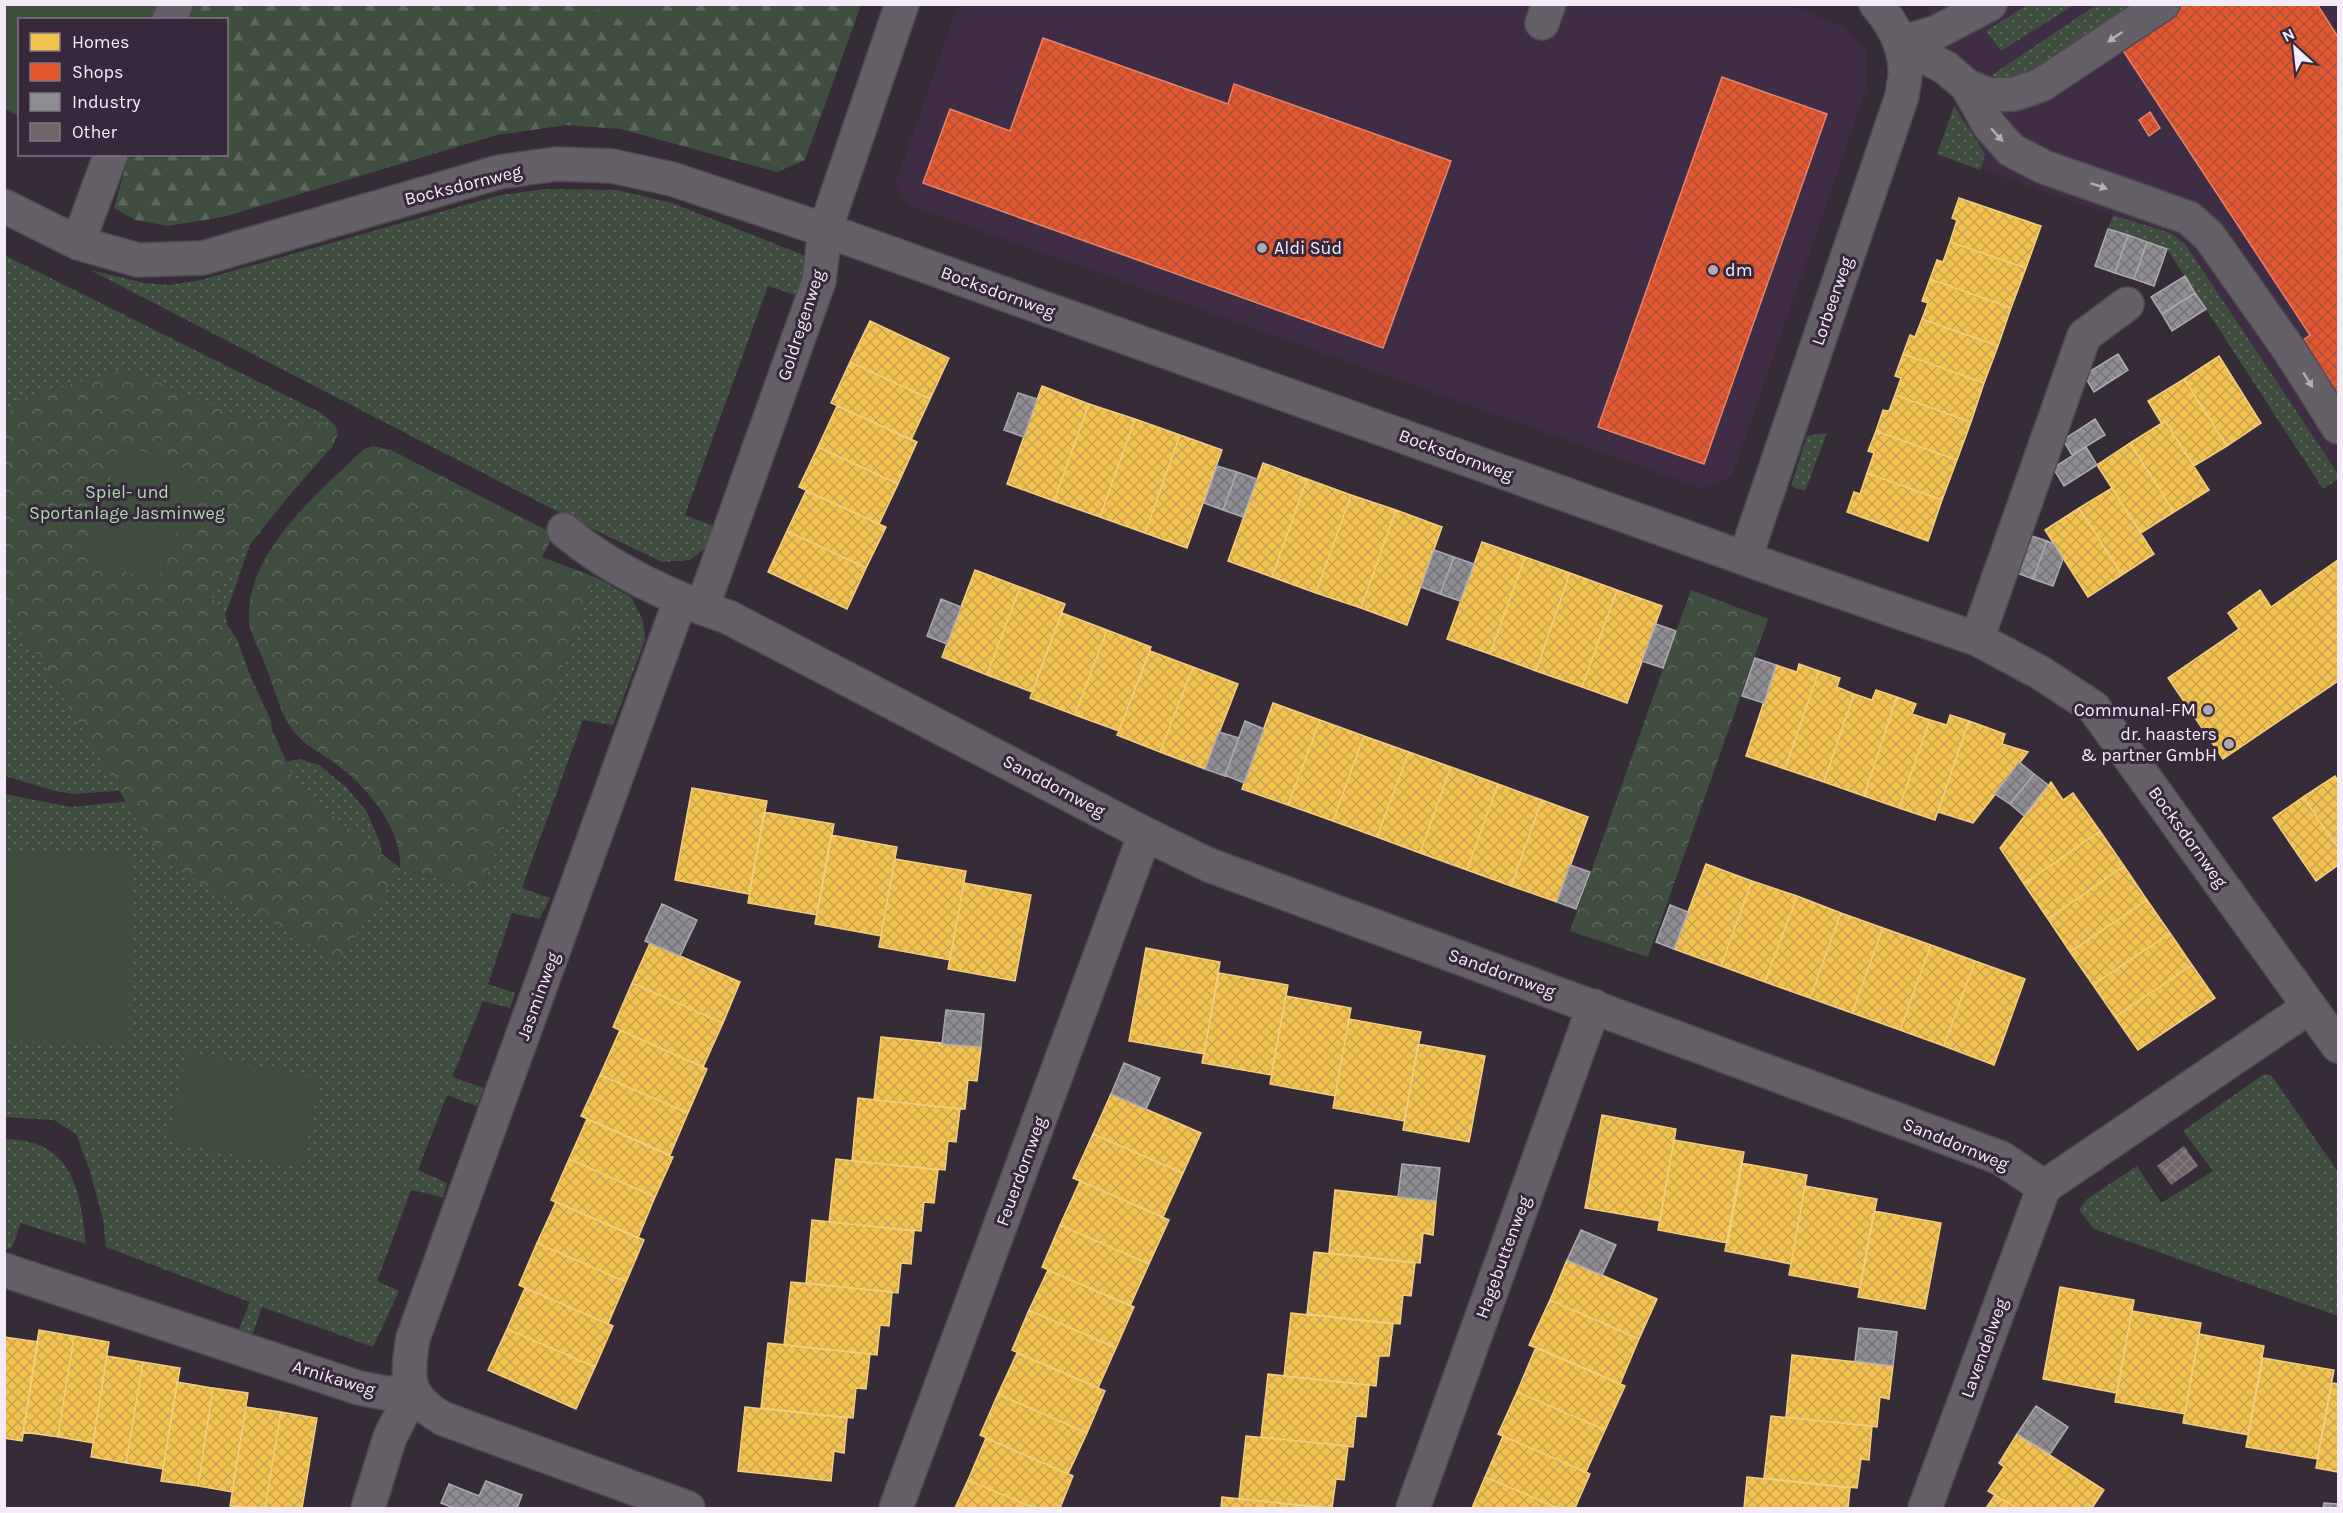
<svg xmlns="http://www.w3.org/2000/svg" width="2343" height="1513" font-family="Karla,sans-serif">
  <defs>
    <pattern id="grass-dots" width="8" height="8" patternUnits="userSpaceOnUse" patternTransform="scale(1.5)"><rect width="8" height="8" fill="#3f4e3f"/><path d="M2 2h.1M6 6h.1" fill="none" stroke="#5b685c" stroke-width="1.8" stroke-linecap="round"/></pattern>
    <pattern id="forest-firs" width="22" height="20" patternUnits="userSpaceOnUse" patternTransform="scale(1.5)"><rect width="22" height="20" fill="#3f4e3f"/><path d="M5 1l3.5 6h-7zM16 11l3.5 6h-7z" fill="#5b685c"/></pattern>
    <pattern id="park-crowns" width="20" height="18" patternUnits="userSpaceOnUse" patternTransform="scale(1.5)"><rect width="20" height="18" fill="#3f4e3f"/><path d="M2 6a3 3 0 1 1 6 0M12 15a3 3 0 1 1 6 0" fill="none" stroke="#5b685c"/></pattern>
    <pattern id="homes-cross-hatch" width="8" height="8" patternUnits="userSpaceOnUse" patternTransform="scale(1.5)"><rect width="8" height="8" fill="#f2c14e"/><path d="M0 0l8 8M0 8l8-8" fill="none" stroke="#c8a24d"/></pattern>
    <pattern id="shops-cross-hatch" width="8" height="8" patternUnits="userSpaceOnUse" patternTransform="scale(1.5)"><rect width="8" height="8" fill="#e4572e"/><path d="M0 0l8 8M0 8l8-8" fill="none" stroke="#ae5138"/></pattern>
    <pattern id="industry-cross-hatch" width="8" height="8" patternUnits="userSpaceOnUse" patternTransform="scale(1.5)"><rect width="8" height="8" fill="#8d8d92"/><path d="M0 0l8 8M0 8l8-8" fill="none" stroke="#767479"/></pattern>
    <pattern id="building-cross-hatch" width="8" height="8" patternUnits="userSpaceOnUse" patternTransform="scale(1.5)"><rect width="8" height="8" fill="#70666a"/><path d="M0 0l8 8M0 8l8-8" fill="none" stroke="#857c80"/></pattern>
  </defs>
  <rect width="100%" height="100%" fill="#352c38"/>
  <!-- built -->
  <path fill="#3f2d45" d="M1785,4L1844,26L1866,52V90L1732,476L1704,489L909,205L895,185L958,5Z
    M1927,5H2338V479L2323,489L2167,249L2108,229L2113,215L1937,154L1957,99Z"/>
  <!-- grass -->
  <path fill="url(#grass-dots)" d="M2027,5H2074L2001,51L1986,31Z
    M2096,5H2138L2035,74L2002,80L1992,75Z
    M1954,106L1985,154L1980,170L1937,154Z
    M545,189L617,190L672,203L808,257L798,296L768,286L685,515L714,526L706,547L690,560L662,562L572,519L90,270L144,283L170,285L201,280L465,205L501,195Z
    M2113,215L2170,233L2185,244L2338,474V479L2323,489L2167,249L2108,229Z
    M4,255L321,413C336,425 342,428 332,447L253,536L231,599L225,614L227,624L237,639L250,675L271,721L272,732L240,757L115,791L76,794L59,792L5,776Z
    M1827,433L1805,491L1791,486L1807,436Z
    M595,577L631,597L643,620L645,640L613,725L583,720L522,888L550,898L539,919L512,913L488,984L515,993L510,1008L483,1001L452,1077L484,1088L477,1106L447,1095L418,1170L447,1183L443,1197L411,1190L377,1281L399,1291L373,1347L262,1307L252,1336L239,1329L250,1302L106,1247L103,1219L89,1168L76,1134L54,1120L5,1117V794L71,807L131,801L272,764L300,759L319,765L347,788L367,812L380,843L384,865L482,890Z
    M2264,1074L2271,1075L2338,1172V1316L2094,1229L2079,1210L2087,1199L2137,1166L2161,1203L2213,1171L2183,1131Z
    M5,1139C72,1140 80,1188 86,1244L21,1223L12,1247L5,1250Z"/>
  <!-- forest -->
  <path fill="url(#forest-firs)" d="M588,4L634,26L643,5H861L805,160L777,172L621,129L566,125L497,135L223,217L168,226L135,220L114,208L129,155L226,154V20L189,19L196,5Z"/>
  <!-- park -->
  <path fill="url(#park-crowns)" d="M126,369L250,420L334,424L338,435L211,593L299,790L400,868C403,828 364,783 332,761C324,755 314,750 306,744C284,726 277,698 268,672C264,658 250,635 249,621C245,552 319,492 364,449L373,446L391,450L554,534L542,557L595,577L482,890L401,869L338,961L161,860L37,654L5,612V423L17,399Z
    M1691,590L1768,619L1648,957L1570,931Z"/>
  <!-- garden -->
  <path fill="#3f4e3f" d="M5,5H196L189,19L20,20L19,116L5,109Z
    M588,5H643L634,26Z
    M124,444L200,475L156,584L80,554Z
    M5,852H130L129,1042L5,1041Z
    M187,1052L320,1079L302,1168L168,1141Z"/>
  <!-- homes -->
  <path fill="url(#homes-cross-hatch)" stroke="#f3ce81" stroke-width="1.5" d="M1959,198L2041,226L2026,268L1950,242L1957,220L1952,218Z
    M1950,242L2026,268L2011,308L1930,279L1937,260L1943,262Z
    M1930,279L2011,308L1998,346L1922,319L1928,303L1922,301Z
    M1922,319L1998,346L1984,383L1903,354L1910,335L1915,337Z
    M870,321L949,358L930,399L850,362Z
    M1903,354L1984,383L1971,422L1895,395L1901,378L1895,376Z
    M2219,356L2261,423L2227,446L2184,379Z
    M850,362L930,399L911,440L831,403Z
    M2184,379L2227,446L2194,466L2165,421L2162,424L2148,401Z
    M1042,386L1089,404L1054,501L1007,484Z
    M1895,395L1971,422L1957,460L1876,431L1883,410L1889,411Z
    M1089,404L1135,419L1100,517L1054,501Z
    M837,406L917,442L898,484L818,447Z
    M1135,419L1180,435L1145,533L1100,517Z
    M2165,421L2209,490L2174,512L2130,443Z
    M1876,431L1957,460L1942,500L1867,473L1874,453L1868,451Z
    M1180,435L1222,450L1187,548L1145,533Z
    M2130,443L2174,512L2141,533L2097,465Z
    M818,447L898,484L879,524L799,487Z
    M1263,463L1307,479L1272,577L1228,561Z
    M1867,473L1942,500L1928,541L1847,512L1854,492L1860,494Z
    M1307,479L1351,495L1316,593L1272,577Z
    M2112,488L2154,554L2122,575L2079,508Z
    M806,491L886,527L866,568L787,531Z
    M1351,495L1396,510L1361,608L1316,593Z
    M2079,508L2122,575L2088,597L2045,530Z
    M1396,510L1442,527L1407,625L1361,608Z
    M787,531L866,568L847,609L768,572Z
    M1482,542L1525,557L1490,654L1447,639Z
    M1525,557L1570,573L1536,671L1490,654Z
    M2338,560V681L2223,759L2168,678L2239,629L2228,613L2260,590L2271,607Z
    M975,570L1020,587L987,675L942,657Z
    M1570,573L1617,590L1582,687L1536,671Z
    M1020,587L1065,604L1032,692L987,675Z
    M1617,590L1662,606L1627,703L1582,687Z
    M1062,613L1107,630L1075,715L1030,698Z
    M1107,630L1151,647L1119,731L1075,715Z
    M1150,651L1193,667L1160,752L1117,735Z
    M1799,664L1819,671L1785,769L1746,756L1776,665L1797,672Z
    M1193,667L1238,684L1205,769L1160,752Z
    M1819,671L1840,678L1837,687L1854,694L1824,782L1785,769Z
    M1876,690L1897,697L1864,796L1824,782L1854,694L1872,700Z
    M1897,697L1916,704L1912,714L1930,720L1899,808L1864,796Z
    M1273,703L1320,720L1288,805L1242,789Z
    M1950,715L1969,721L1935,820L1899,808L1930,720L1947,725Z
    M1320,720L1364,736L1333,821L1288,805Z
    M1969,721L2005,734L2002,744L2028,752L1973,823L1938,812Z
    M1364,736L1409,752L1377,837L1333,821Z
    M1409,752L1451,767L1420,853L1377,837Z
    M1451,767L1498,784L1467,870L1420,853Z
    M2335,776L2338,781V848L2303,797Z
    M2051,782L2063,800L2073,793L2100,831L2024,884L2000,848Z
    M1498,784L1542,800L1511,886L1467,870Z
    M692,788L767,801L749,894L675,880Z
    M2303,797L2338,848V865L2316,881L2273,818Z
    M1542,800L1588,817L1557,902L1511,886Z
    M764,812L834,824L817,915L748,903Z
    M2100,831L2124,866L2048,919L2024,884Z
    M831,835L897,847L881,936L815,924Z
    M895,859L966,871L950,960L879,947Z
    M1706,864L1752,881L1721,966L1674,949Z
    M2124,866L2147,900L2070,952L2048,919Z
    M1752,881L1797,896L1765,982L1721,966Z
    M964,883L1031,895L1015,981L948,969Z
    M1797,896L1841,913L1810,998L1765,982Z
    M2147,900L2170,933L2093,985L2070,952Z
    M1841,913L1883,928L1852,1013L1810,998Z
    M1883,928L1931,945L1900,1030L1852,1013Z
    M2170,933L2192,965L2115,1017L2093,985Z
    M650,943L740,982L723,1023L632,983Z
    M1931,945L1975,961L1944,1046L1900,1030Z
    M1146,948L1220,962L1204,1054L1129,1041Z
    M1975,961L2025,979L1994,1065L1944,1046Z
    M2192,965L2215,998L2138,1050L2115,1017Z
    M1219,973L1288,985L1271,1075L1202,1063Z
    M632,983L723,1023L703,1067L613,1027Z
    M1286,996L1351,1008L1335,1096L1270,1084Z
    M1349,1019L1421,1032L1404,1121L1333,1108Z
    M620,1030L707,1069L688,1113L600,1075Z
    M881,1037L981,1047L977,1081L968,1080L965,1109L874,1100Z
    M1418,1044L1485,1056L1469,1142L1403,1130Z
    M600,1075L688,1113L670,1155L581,1116Z
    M1111,1094L1201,1133L1183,1173L1093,1134Z
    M858,1098L960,1109L956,1142L948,1141L945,1170L852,1161Z
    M1602,1115L1676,1129L1660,1221L1585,1208Z
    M587,1119L673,1157L655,1197L569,1159Z
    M1093,1134L1183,1173L1163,1217L1073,1178Z
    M1674,1140L1744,1152L1728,1243L1658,1230Z
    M569,1159L655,1197L638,1238L551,1200Z
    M836,1159L938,1170L934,1203L924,1202L921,1231L829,1222Z
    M1741,1163L1807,1175L1791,1264L1725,1251Z
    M1080,1181L1169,1220L1149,1264L1060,1225Z
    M1805,1186L1877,1199L1860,1288L1789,1275Z
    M1335,1190L1436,1201L1433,1235L1423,1233L1420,1263L1329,1253Z
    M556,1202L644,1240L626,1282L537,1243Z
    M1874,1211L1941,1223L1925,1309L1858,1297Z
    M812,1220L914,1231L911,1264L901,1263L898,1293L806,1283Z
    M1060,1225L1149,1264L1130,1306L1042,1267Z
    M537,1243L626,1282L608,1324L519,1285Z
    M1314,1252L1415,1263L1411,1296L1403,1295L1400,1324L1307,1314Z
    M1567,1260L1657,1299L1639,1339L1550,1300Z
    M1048,1270L1134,1307L1116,1348L1029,1310Z
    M791,1282L892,1292L889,1326L880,1325L877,1355L784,1345Z
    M2060,1287L2134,1300L2117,1393L2043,1379Z
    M525,1288L613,1326L595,1367L507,1329Z
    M1550,1300L1639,1339L1620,1384L1529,1345Z
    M1029,1310L1116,1348L1098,1388L1012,1350Z
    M2132,1311L2201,1323L2185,1414L2115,1402Z
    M1291,1313L1393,1324L1389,1356H1379L1376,1386L1284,1376Z
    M507,1329L595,1367L576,1409L488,1370Z
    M39,1330L74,1336L58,1437L23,1432Z
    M2199,1334L2264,1346L2248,1435L2183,1423Z
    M74,1336L109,1342L93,1443L58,1437Z
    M4,1337L38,1342L22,1441L4,1438Z
    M768,1343L870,1354L866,1389L856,1388L853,1418L761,1408Z
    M1536,1347L1625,1386L1605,1430L1517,1392Z
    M1017,1353L1105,1391L1087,1433L998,1394Z
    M1792,1355L1893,1366L1889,1399L1880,1397L1877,1427L1786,1417Z
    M107,1356L143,1362L126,1463L91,1457Z
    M2263,1358L2334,1370L2317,1459L2246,1447Z
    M143,1362L180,1368L163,1469L126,1463Z
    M1268,1374L1369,1385L1366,1417L1356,1416L1353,1447L1261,1437Z
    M177,1382L213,1388L198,1486L161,1481Z
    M2332,1383L2338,1384V1472L2316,1468Z
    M213,1388L248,1393L232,1492L198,1486Z
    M1517,1392L1605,1430L1586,1472L1498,1434Z
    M998,1394L1087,1433L1068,1474L980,1435Z
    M246,1407L281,1412L265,1508L230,1506Z
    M745,1407L847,1418L844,1453L834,1451L831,1481L738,1471Z
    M281,1412L317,1418L302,1508H265Z
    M1771,1416L1872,1426L1869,1460L1861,1459L1857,1488L1764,1478Z
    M2017,1434L2104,1490L2092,1508H2016L1988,1491L2004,1467L1999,1463Z
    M1246,1436L1348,1446L1344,1480L1336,1479L1332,1508L1239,1499Z
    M1503,1436L1590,1474L1575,1508H1558L1485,1477Z
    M986,1438L1073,1476L1060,1508H1034L968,1480Z
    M1485,1477L1558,1508H1472Z
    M1747,1477L1850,1488L1848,1508H1744Z
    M968,1480L1034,1508H955Z
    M1995,1495L2016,1508H1986Z
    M1222,1497L1325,1508H1221Z"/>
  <!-- shops -->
  <path fill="url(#shops-cross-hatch)" stroke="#e9836b" stroke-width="1.5" d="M2176,4H2317L2338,37V414L2302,341L2310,335L2118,43Z
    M1043,38L1228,104L1234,84L1451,161L1383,348L923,183L950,109L1010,131Z
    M1722,77L1827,114L1704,464L1598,427Z
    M2150,112L2160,128L2149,136L2139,120Z"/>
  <!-- industry -->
  <path fill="url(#industry-cross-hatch)" stroke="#aca9b1" stroke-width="1.5" d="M2108,229L2128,235L2115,273L2095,266Z
    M2128,235L2147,242L2134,279L2115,273Z
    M2147,242L2167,249L2154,286L2134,279Z
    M2185,276L2195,293L2162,314L2151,297Z
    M2195,293L2206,309L2172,331L2162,314Z
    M2118,354L2128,370L2094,392L2084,375Z
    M1018,393L1037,399L1024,437L1004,430Z
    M2095,419L2105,435L2072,455L2063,440Z
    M2086,447L2097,465L2064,486L2053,468Z
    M1217,466L1237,472L1223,510L1204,503Z
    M1237,472L1257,479L1243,517L1223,510Z
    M2026,534L2047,541L2033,579L2012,571Z
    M2047,541L2054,544L2063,559L2053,586L2033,579Z
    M1434,550L1454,557L1440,594L1421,587Z
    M1454,557L1474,564L1460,601L1440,594Z
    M941,599L961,607L947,644L927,636Z
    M1656,624L1676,631L1663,668L1642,661Z
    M1755,658L1776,665L1764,703L1742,696Z
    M1245,721L1264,729L1244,783L1225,775Z
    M1219,732L1239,738L1225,776L1205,769Z
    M2019,762L2034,774L2010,804L1995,794Z
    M2034,774L2048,785L2024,816L2010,804Z
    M1570,865L1590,872L1576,909L1557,902Z
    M662,904L697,920L680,956L645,941Z
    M1670,905L1688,912L1674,949L1656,942Z
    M946,1010L984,1014L981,1047L942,1044Z
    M1124,1063L1160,1078L1146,1109L1111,1094Z
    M1402,1164L1440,1168L1436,1201L1398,1197Z
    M1581,1230L1616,1245L1602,1275L1567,1260Z
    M1859,1328L1897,1332L1893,1366L1855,1361Z
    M2036,1406L2068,1427L2050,1454L2017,1434Z
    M486,1481L522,1495L517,1508H454L441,1503L449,1484L479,1496Z
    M2324,1503L2338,1504V1508H2323Z"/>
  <!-- building -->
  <path fill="url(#building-cross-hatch)" d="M2184,1146L2198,1166L2171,1185L2157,1166Z"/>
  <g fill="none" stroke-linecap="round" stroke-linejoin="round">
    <defs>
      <path id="minor" d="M169,20L176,4
        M1542,23L1549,4
        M1900,43L1946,68L1967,86L1989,95L2015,94L2041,85L2163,4
        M1900,43L1937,32L1990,4
        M1967,86L1989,125L2011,150L2044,167L2189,218L2209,236L2290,351L2338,427
        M4,206L78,243L138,260L203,258L499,172L556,164L612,166L672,179L825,230L1783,572L1977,639L2041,673L2094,708L2338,1046
        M78,243L111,154
        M564,530C607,568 674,599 728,617L1145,834L1209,865L2001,1158L2044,1187
        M1745,558L1902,96C1903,87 1906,77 1905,68C1904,44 1891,21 1876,4
        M680,601L413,1338C406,1379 406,1398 444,1419L688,1508
        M702,608L819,281L825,230L902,4
        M1977,639L2084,336L2127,304
        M2044,1187L2309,1007
        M4,1270L359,1388L385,1393L413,1392
        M368,1508L390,1437L413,1392
        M896,1508L1145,834
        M1413,1508L1594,1006
        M1925,1508L2044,1187"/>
    </defs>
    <!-- minor casing -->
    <use href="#minor" stroke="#504952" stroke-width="36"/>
    <!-- minor -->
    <use href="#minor" stroke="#655f68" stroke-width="33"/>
  </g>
  <!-- one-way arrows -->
  <defs><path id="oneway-solid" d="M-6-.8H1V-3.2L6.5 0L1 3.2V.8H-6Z" transform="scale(1.5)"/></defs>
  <g fill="#b4acb7">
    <use href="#oneway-solid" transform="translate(2115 37) rotate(146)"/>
    <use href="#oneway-solid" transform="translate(1997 135) rotate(48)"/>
    <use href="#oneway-solid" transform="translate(2099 186) rotate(19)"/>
    <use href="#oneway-solid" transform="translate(2308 380) rotate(58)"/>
  </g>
  <!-- markers -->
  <g fill="#b2a8b5" stroke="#37283c" stroke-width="2">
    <circle cx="1262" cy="248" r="6"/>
    <circle cx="1713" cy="270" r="6"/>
    <circle cx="2208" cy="710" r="6"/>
    <circle cx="2229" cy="744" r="6"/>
  </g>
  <g text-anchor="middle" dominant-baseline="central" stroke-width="6" stroke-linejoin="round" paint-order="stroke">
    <!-- street labels -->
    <g font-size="18" fill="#f5ebf8" stroke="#37283c">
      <text transform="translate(463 185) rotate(-14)">Bocksdornweg</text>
      <text transform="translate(998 292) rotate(20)">Bocksdornweg</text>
      <text transform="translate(1832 301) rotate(-71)">Lorbeerweg</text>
      <text transform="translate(801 325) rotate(-72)">Goldregenweg</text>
      <text transform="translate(1456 455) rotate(20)">Bocksdornweg</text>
      <text transform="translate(1054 786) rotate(28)">Sanddornweg</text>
      <text transform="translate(2188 837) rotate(54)">Bocksdornweg</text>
      <text transform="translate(1502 973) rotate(20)">Sanddornweg</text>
      <text transform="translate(538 996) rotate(-70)">Jasminweg</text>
      <text transform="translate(1956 1144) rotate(22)">Sanddornweg</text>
      <text transform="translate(1021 1171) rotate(-70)">Feuerdornweg</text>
      <text transform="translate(1503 1257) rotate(-70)">Hagebuttenweg</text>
      <text transform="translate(1984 1348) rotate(-70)">Lavendelweg</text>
      <text transform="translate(334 1378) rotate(17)">Arnikaweg</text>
    </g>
    <!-- poi labels -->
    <g font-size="18" fill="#f5ebf8" stroke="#37283c" text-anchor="start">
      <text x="1274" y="248">Aldi Süd</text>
      <text x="1725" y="270">dm</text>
      <text x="2196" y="710" text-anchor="end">Communal-FM</text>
      <text x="2217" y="734" text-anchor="end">dr. haasters<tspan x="2217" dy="21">&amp; partner GmbH</tspan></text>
    </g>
    <!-- park labels -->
    <g font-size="18" fill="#addaad" stroke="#37283c">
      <text x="127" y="492">Spiel- und<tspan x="127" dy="21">Sportanlage Jasminweg</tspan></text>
    </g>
  </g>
  <!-- border -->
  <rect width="2343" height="1513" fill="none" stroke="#f5ebf8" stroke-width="12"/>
  <!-- legend -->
  <rect x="18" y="18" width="210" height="138" fill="#37283c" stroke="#837687" stroke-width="1.5"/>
  <rect x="30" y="33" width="30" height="18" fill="#f2c14e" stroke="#837687" stroke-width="1.5"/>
  <text x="72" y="48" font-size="18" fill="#f5ebf8">Homes</text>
  <rect x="30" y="63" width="30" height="18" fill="#e4572e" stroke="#837687" stroke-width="1.5"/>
  <text x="72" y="78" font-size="18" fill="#f5ebf8">Shops</text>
  <rect x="30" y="93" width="30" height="18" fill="#8d8d92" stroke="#837687" stroke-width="1.5"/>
  <text x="72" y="108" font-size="18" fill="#f5ebf8">Industry</text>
  <rect x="30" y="123" width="30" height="18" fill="#70666a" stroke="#837687" stroke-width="1.5"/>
  <text x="72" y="138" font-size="18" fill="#f5ebf8">Other</text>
  <!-- north arrow -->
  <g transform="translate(2295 48) rotate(333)" stroke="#37283c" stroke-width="4.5" paint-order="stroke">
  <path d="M0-4.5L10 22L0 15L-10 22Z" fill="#f5ebf8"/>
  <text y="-9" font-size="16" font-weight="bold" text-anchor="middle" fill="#f5ebf8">N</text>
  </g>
</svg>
